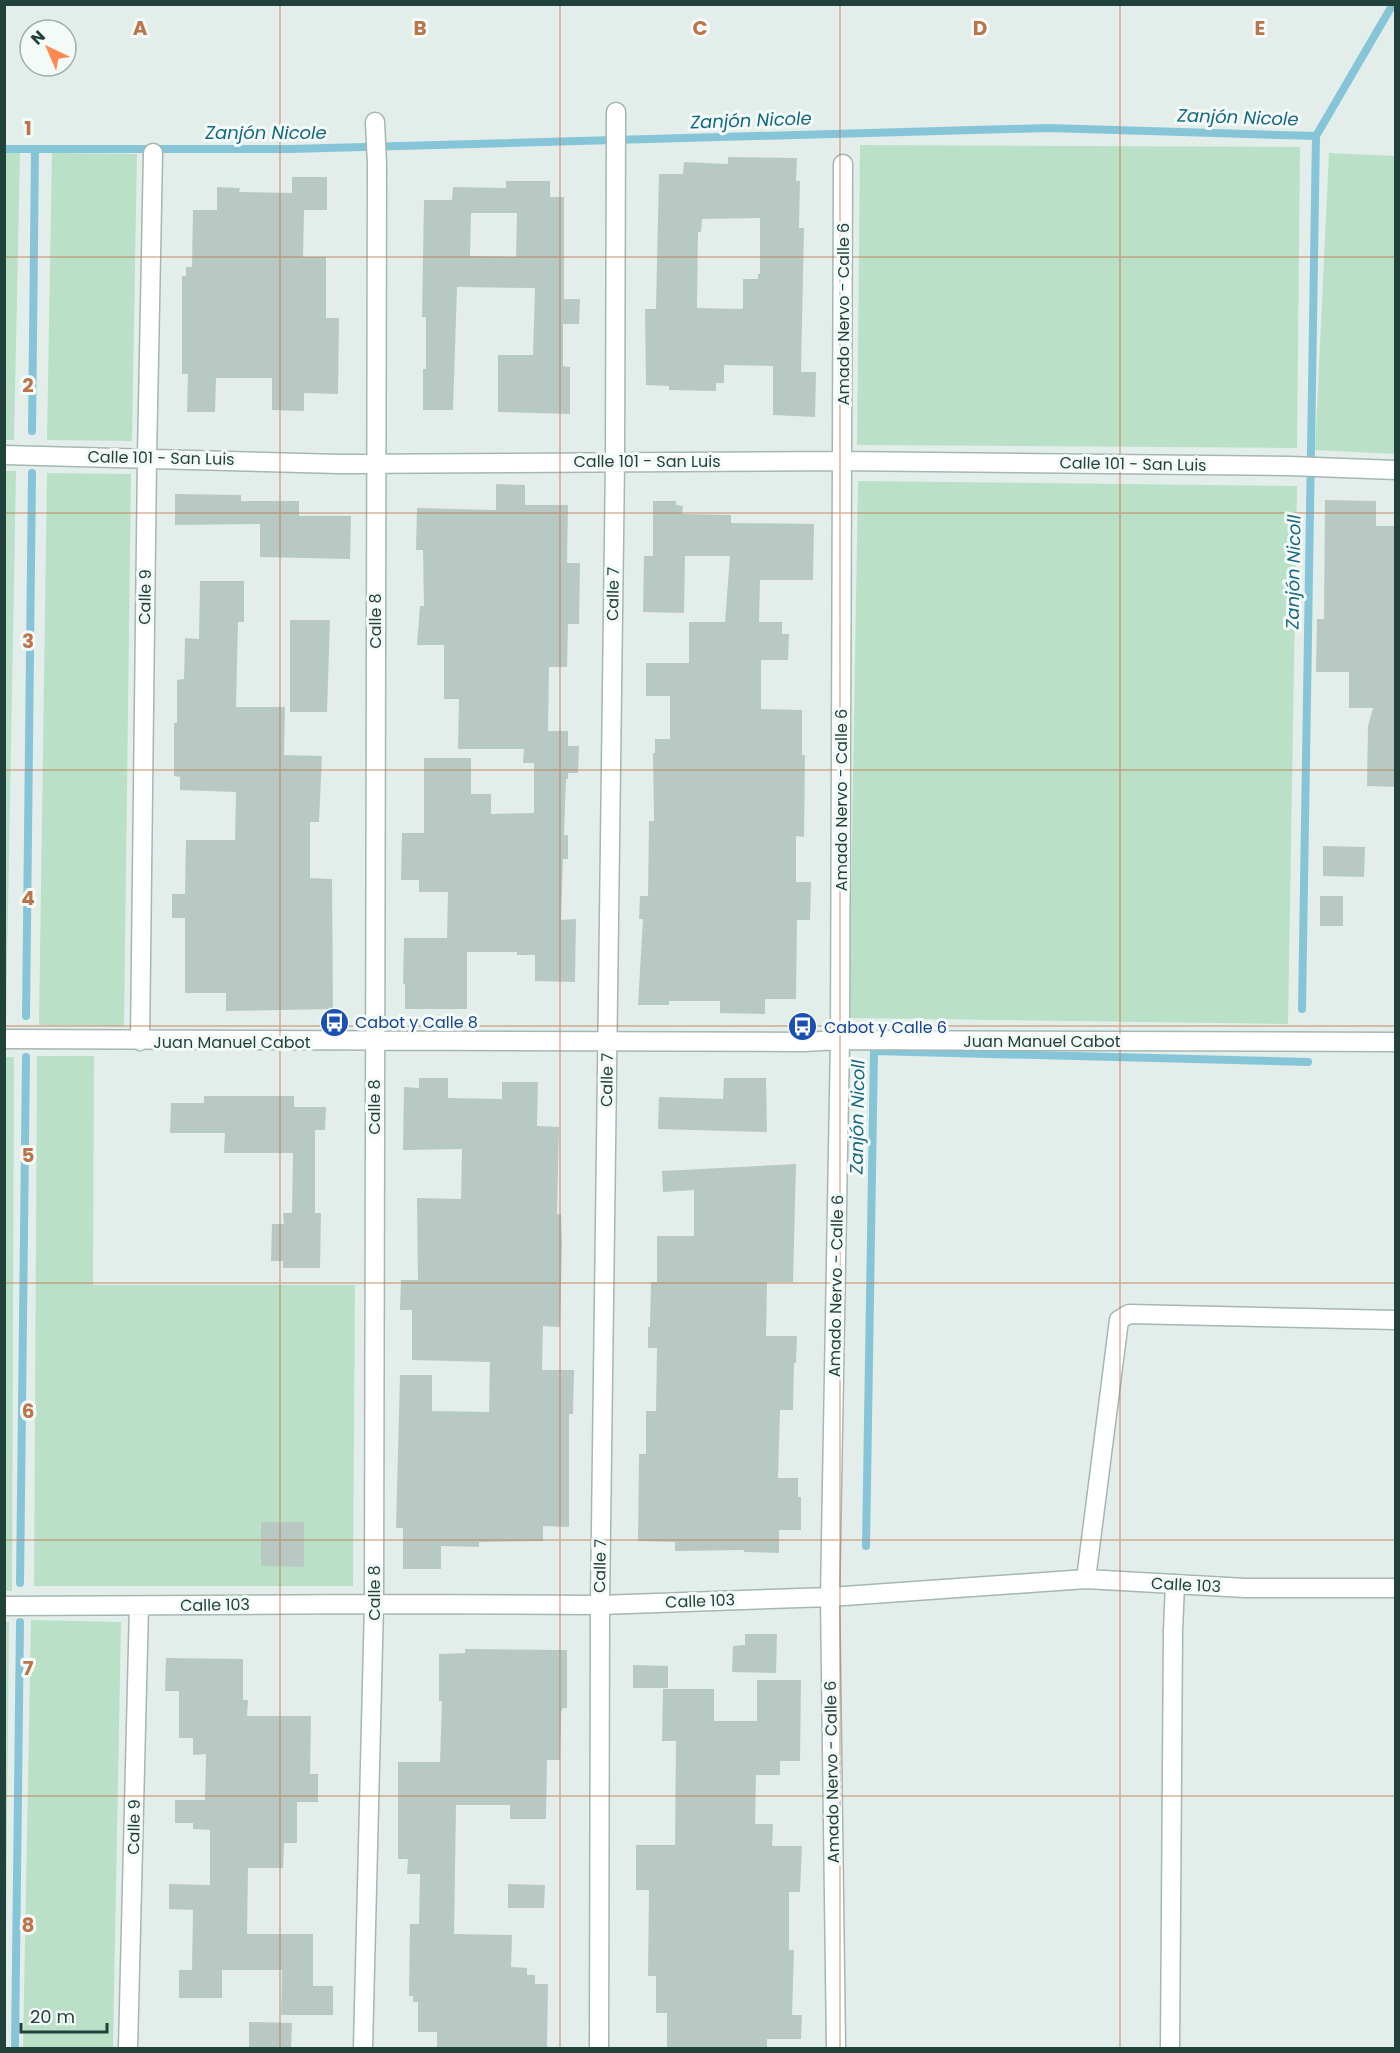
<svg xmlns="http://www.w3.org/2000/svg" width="1400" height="2053" font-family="Poppins,sans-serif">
  <rect width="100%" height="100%" fill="#e3eeea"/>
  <!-- green -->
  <path fill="#bae1c8" d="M860,145L1300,147L1297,448L857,445Z
    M5,153H20L14,440H4Z
    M52,153L137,154L132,441L47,440Z
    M1329,153L1395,156V454L1315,450Z
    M5,471H16L6,1024H4Z
    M47,473L131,474L124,1026L39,1025Z
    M858,481L1297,486L1288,1024L849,1018Z
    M37,1056H94L93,1285H355L353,1586H34Z
    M4,1057H14L12,1591H4Z
    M31,1620L121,1622L113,2048H23Z
    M4,1622H9L5,2048H4Z"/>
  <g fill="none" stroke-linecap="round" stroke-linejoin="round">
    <!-- stream -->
    <path stroke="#86c5d8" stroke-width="8" d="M4,149H290L1048,128L1316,136L1393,4
      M32,431L35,149
      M1302,1009L1316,136
      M26,1016L32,473
      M866,1546L874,1051L1308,1062
      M20,1583L26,1057
      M15,2048L20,1622"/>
  </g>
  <!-- building -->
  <path fill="#b8c9c3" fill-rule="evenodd" d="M728,157L797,158L796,181H800L799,228H804L801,372H816L815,417L773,415V366L724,365V383H716V391L669,390V386L646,385L645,309H656L659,174H683L684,162L728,164ZM760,218V274H758V279H743V309L697,308L698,232H701L702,219Z
    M292,177H327V210H304L303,257H326V318H339L338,394L304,393V411L272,410V378H216L215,412H187L188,374H182V276H186V267H192L193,210H217V187L240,188L239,192L292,193Z
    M506,181H550V197H564V299H580L579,324H563V366L570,367V414L498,412V355H533L535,288L457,287L453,410H423V369H426V317H422L424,200H452L453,187L506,188ZM471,213H517L516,257L470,256Z
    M496,484L525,485V505H568L567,563H580L579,624H568L567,667H549L548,731H568V746H579L578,773H568V779H566L564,835H568V859H563L561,920L576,919L575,982L535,981V955H517V952H467V1009H405V984H403L404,938H447L448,892H419V880H401L402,833H424V758H471V794H491V814L534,813V763H523L524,749H458L459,699H444V645H417L420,606H424L423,550H416L417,508L496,510Z
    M175,494L241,495V501H299V516H351L350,559L260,557V524L175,525Z
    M1325,500L1376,501V526H1395V787L1367,786L1368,726L1373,708H1349V672H1316L1317,619H1324Z
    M653,501H676V505L683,506L682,514L731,515V523L814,524L813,580H760L759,622H782V634H789L788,660H761V709L802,710V755H805L804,837L796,836V882H811L810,920H797L796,999H765V1014L720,1013V1001H669V1005H638L643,919H639L640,896H648L649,821H654L653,753H655V739H670V696H646V663H689V622H725L730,556H685L684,613L643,612L644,556H653Z
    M200,581H244V622H238L236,707H285L284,755L322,756L319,822H310V878L332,879L333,1009L226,1011V993H185V918H172V894H185L186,840H235L236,792L180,790V777L174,776V723H177V680L184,679L185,638L199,639Z
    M290,620H330L327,712H290Z
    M1323,846L1365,847L1364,877L1323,876Z
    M1320,896H1343V926H1320Z
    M419,1078H448V1098L502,1099V1082H538L537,1126L559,1127L557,1214H561L562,1243L560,1327L543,1326L542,1370H574L573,1414H569V1527L543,1526V1541L479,1542V1547L441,1546V1569H403V1528H396L400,1375H432V1411L489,1412L490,1362L412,1360V1310H400L401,1280H418L417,1198L461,1199L462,1149L403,1150L404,1087L419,1088Z
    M724,1078H766L767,1132L658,1129L659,1097L723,1099Z
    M204,1096H294V1107H326L325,1130H315V1213H321L320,1268H283V1261H271L272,1224H284L283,1213H292L293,1153H224L225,1133H170L171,1103H204Z
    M796,1164L793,1282H767L766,1336H797L796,1363H794L793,1410H780L778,1478H798V1497H801V1530H779V1553L744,1552V1550L675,1551V1542L638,1541L639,1454H646V1411H656L657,1348H648V1327H650L651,1282H657V1236H694V1190L663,1192L662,1171Z
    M261,1522H304V1567L261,1566Z
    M745,1634H777L776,1673L732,1672L733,1646L745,1645Z
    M465,1649L567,1650V1708H563L561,1712L560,1760H547L546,1819H510V1805H456L454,1934L512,1935L511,1967L527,1968V1975H535V1984H548L547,2049H437V2032H418V2002H413V1996H409L410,1924H419L420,1874H407L408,1859H398V1762H440L442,1701H439V1654L465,1653Z
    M166,1658L243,1659V1700H248L247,1716H311L310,1774H318V1802H297V1843H284L283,1868H248L247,1934H313V1986H333V2015H281L282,1970H222V1998H179V1970H192L193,1910L169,1909V1884L210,1885V1830L193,1829V1823H175V1800H205L206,1754L193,1755V1738H179V1691H165Z
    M633,1665L668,1666V1688H633Z
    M757,1680H801L800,1761H780V1775H756L755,1824H773L772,1846H802L800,1892H789V1950H794L792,2015H802L801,2039H767V2049H667V2013H656V1976H648L649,1890H636V1845H675L676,1741H662L663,1689H714V1721H757Z
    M508,1884L545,1885L544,1908H508Z
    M249,2022L292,2023L291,2049H249Z"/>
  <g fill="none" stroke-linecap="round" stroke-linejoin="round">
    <defs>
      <path id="street" d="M4,455L339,464L842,461L1289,466L1396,470
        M4,1039L804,1042L840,1040L1396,1042
        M140,1041L147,457L153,153
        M1086,1579L1119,1320L1129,1314L1396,1320
        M4,1606L374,1604L600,1605L830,1597L1086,1579L1245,1588H1396
        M128,2048L139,1606
        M363,2048L374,1604L377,164L375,122
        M599,2048L600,1605L615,461L616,112
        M836,2048L830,1597L840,1040L843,164
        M1170,2048L1173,1631L1175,1584"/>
    </defs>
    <!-- street casing -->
    <use href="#street" stroke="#a5b7b2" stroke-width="21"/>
    <!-- street -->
    <use href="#street" stroke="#fff" stroke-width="18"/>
  </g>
  <!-- grid -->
  <path fill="none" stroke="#bc744a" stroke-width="1.5" stroke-opacity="0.55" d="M280,4V2048M560,4V2048M840,4V2048M1120,4V2048M4,257H1396M4,513H1396M4,770H1396M4,1026H1396M4,1283H1396M4,1540H1396M4,1796H1396"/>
  <!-- icons -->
  <defs>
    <symbol id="bus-disc" viewBox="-11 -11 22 22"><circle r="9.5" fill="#1a4fb4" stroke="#f4faf7"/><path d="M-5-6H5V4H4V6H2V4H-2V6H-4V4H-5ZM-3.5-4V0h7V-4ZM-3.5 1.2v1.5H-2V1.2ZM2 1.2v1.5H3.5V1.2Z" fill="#fff"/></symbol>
  </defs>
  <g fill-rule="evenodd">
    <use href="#bus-disc" x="318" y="1006" width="33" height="33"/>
    <use href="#bus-disc" x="786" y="1010" width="33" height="33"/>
  </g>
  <g text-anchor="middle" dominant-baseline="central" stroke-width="6" stroke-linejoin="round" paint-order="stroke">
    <!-- street labels -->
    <g font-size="16" fill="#21423b" stroke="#f4faf7">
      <text transform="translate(843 314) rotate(-90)">Amado Nervo - Calle 6</text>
      <text transform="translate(161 458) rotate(1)">Calle 101 - San Luis</text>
      <text x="647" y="461">Calle 101 - San Luis</text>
      <text transform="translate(1133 464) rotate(1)">Calle 101 - San Luis</text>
      <text transform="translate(613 594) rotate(-89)">Calle 7</text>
      <text transform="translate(145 597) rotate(-89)">Calle 9</text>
      <text transform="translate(375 621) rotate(-90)">Calle 8</text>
      <text transform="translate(841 800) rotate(-90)">Amado Nervo - Calle 6</text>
      <text x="1042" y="1041">Juan Manuel Cabot</text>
      <text x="232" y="1042">Juan Manuel Cabot</text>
      <text transform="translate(607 1080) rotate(-89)">Calle 7</text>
      <text transform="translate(374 1107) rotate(-90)">Calle 8</text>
      <text transform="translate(836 1286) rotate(-89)">Amado Nervo - Calle 6</text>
      <text transform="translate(600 1566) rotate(-89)">Calle 7</text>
      <text transform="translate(1186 1585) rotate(3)">Calle 103</text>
      <text transform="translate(374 1593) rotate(-90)">Calle 8</text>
      <text transform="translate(700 1601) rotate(-2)">Calle 103</text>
      <text transform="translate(215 1605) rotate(-1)">Calle 103</text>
      <text transform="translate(832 1772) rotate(-91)">Amado Nervo - Calle 6</text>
      <text transform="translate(134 1827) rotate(-89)">Calle 9</text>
    </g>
    <!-- transit labels -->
    <g font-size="16" fill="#164399" stroke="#f4faf7" text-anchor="start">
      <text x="355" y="1022">Cabot y Calle 8</text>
      <text x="824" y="1027">Cabot y Calle 6</text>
    </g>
    <!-- water labels -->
    <g font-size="18" font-style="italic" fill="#146884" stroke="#f4faf7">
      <text transform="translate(1238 117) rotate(2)">Zanjón Nicole</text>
      <text transform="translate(751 120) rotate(-2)">Zanjón Nicole</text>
      <text x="266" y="132">Zanjón Nicole</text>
      <text transform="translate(1293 572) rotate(-89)">Zanjón Nicoll</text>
      <text transform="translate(857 1117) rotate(-89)">Zanjón Nicoll</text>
    </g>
  </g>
  <g font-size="20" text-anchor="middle" font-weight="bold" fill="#bc744a" stroke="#f4faf7" stroke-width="6" stroke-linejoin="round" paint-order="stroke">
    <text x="140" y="35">A</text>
    <text x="420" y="35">B</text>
    <text x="700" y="35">C</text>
    <text x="980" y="35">D</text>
    <text x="1260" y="35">E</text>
    <text x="28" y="135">1</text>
    <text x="28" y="392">2</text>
    <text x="28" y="648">3</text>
    <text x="28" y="905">4</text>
    <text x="28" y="1162">5</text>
    <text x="28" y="1418">6</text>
    <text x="28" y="1675">7</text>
    <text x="28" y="1932">8</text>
  </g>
  <!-- border -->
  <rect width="1400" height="2053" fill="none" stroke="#21423b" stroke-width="12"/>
  <!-- north arrow -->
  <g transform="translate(48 48) rotate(316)"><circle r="28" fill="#f4faf7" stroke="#a0b0ac" stroke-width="1.5"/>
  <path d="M0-4.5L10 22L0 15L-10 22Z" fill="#ff8950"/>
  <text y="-9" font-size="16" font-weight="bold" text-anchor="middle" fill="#21423b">N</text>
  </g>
  <!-- scale -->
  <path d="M21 2023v9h86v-9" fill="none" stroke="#21423b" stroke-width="3"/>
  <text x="30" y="2023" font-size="18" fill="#21423b" stroke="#f4faf7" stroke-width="4.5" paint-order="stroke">20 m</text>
</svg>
